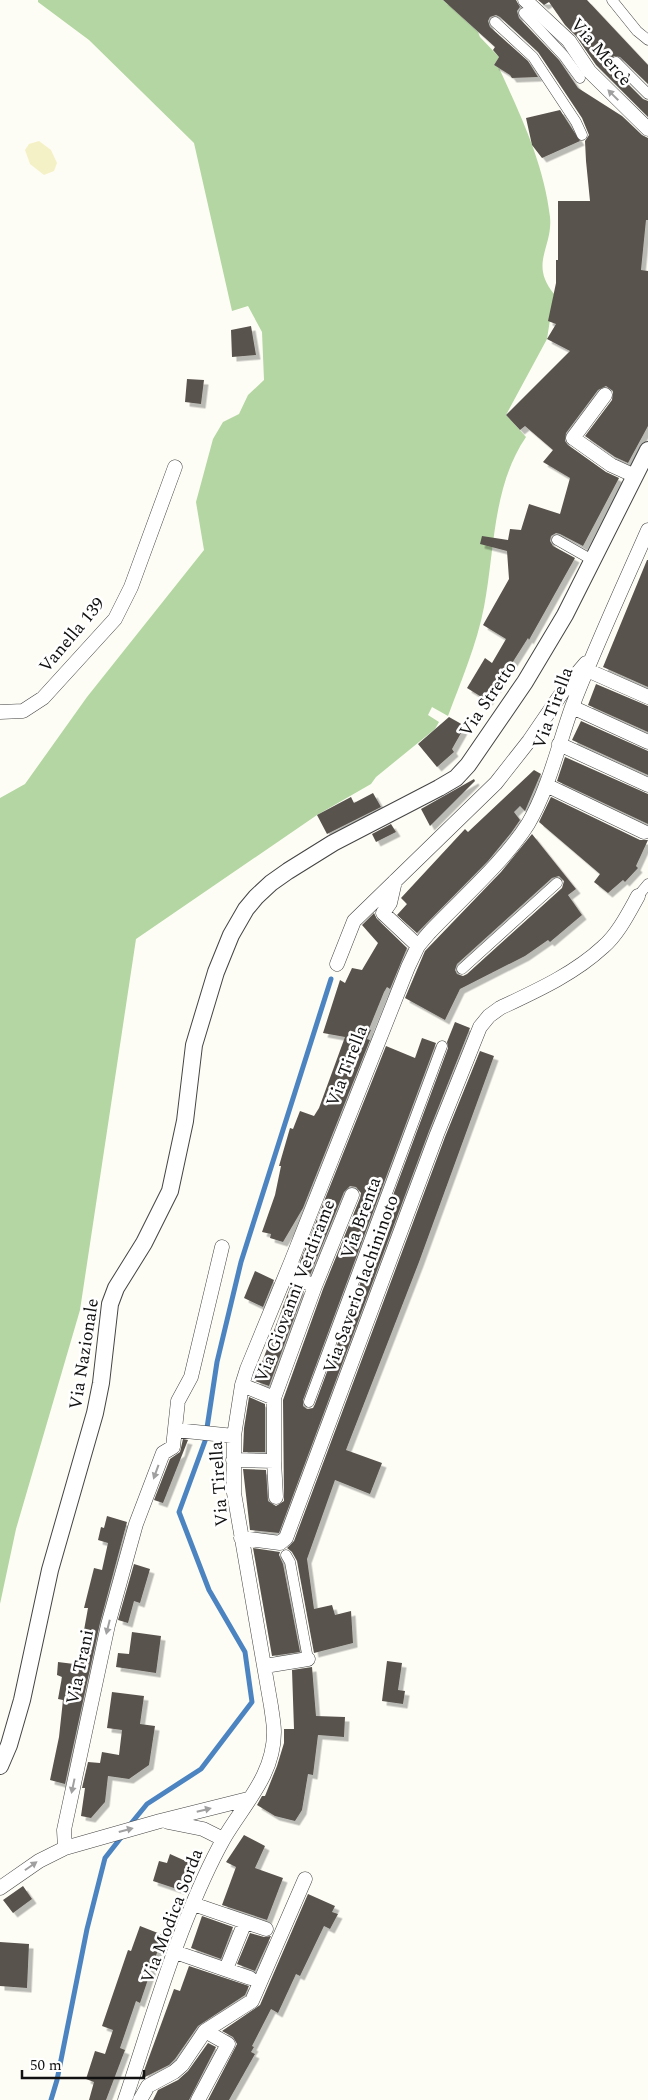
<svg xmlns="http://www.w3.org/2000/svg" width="648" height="2100" font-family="Spectral,serif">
  <defs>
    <filter id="shadow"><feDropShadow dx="4.5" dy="4.5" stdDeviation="0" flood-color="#0004"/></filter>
  </defs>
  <rect width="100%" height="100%" fill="#fefdf5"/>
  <!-- forest -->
  <path fill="#b3d6a2" d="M38,0H443L478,32L480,37L499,57L494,65L499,68C521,116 544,164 550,217C553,248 529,263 554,294L547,339L506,415L526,437C492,487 495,550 484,607C477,644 461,681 448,716L432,707L428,715L439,722L435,729L376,777L371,784L317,815L136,939L80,1310L16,1529L0,1604V798L25,784L87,697L204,550L196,502L213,439L223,422L239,414L248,395L264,380L262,332L248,306L232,311L194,143L89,40L38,2Z"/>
  <!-- sand -->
  <path fill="#f5f1c6" d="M39,141L51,150L57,163L54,171L44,175L30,164L25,150L29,144Z"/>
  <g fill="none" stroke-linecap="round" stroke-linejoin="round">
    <!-- stream -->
    <path stroke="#4c84c1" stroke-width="5" d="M129,1826L147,1804L201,1769L252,1702L245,1652L209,1590L179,1512L205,1441L217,1362L241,1262L331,979
      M51,2100L57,2080L87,1929L105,1858L123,1835"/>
  </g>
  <!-- building -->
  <path fill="#59534e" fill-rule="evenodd" filter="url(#shadow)" d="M443,0H516L520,7L517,11L519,18L559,60L578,88L622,116L642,135L648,138V220H646L641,270L648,271V426L628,463L615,457L585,436L612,400L613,391L606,386L598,390L566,433L565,441L568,445L606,472L619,478L583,546L560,534L556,533L551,536L550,541L553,546L575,558L529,640L528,638L488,701L467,688L485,658L492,663L506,639L483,625L509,579L507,551L480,544L482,536L508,540L510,529L521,530L529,504L560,514L570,478L543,462L553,450L525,426L520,430L506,415L570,351L547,339L556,324L548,321L556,283V260H558V201H590L586,161L585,141L589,135L582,118L538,52L500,17L496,15L490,17L488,21L490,27L528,61L538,77L512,78L510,75L494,65L499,57L493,50L495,47Z
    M538,0H587L648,65V84L620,57L614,56L609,61L611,67L643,99L648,101V117L596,65L576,36L565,25L549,2L544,5Z
    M560,110L580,141L542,158L532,145L526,118Z
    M251,326L256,355L232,357L231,330Z
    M187,379L204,380L201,404L185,402Z
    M647,560H648V687L603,667Z
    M596,684L648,706V732L588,705Z
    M449,717L465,726L452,749L454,752L437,767L418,744Z
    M581,721L648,751V775L572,740Z
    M565,757L648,794V824L557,781Z
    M534,770L541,774L539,778L525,811L520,806L514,812L520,820L511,833L488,861L417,933L397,915L407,904L401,898L465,829L468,832Z
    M474,779L475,781L430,826L421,809Z
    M373,793L381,807L327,834L317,815L351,797L354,803Z
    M551,797L640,840H648L636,866L638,868L625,882L623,880L608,893L594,882L600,874L539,822Z
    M391,824L396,832L376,842L372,834Z
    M532,834L576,889L568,895L582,915L550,942L548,940L525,956L460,989L445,1020L405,998L425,951L501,872ZM559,876L564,881L562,888L467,974L463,976L457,974L455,970L457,964L552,878Z
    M374,913L377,919L407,948L390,989L387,987L384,992L369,1029L371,1030L367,1039L370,1040L303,1208L283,1242L270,1238L271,1234L262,1232L275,1195L281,1166H279L290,1128L293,1129L300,1111L314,1116L319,1108L345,1037L323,1033L340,980L345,983L352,968L362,970L378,943L362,925Z
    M455,1022L470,1028L429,1131L279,1533L250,1530L243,1469L266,1470L268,1501L276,1506L284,1501L283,1400L323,1289L360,1198L361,1193L356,1187L350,1186L344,1192L310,1275L297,1269L386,1046L415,1058L422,1038L436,1043L303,1400V1406L307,1409L313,1408L315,1404L448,1048L447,1042Z
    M480,1051L494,1056L419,1262L346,1450L382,1463L370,1494L335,1480L307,1559L314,1609L332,1605L335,1615L351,1611L353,1643L314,1653L297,1561L292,1552L287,1548L294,1541L445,1137Z
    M255,1271L274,1280L263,1307L244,1298Z
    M291,1285L304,1291L269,1386L255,1381Z
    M249,1397L265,1404V1452H243L244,1428Z
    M183,1439L188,1440L163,1503L154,1500L170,1459L180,1452Z
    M107,1516L127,1522L100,1623L65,1784L50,1780L59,1737L63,1700L58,1699L62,1677L57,1675L58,1662L74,1664L75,1658H79L88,1608H84L94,1568L102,1570L108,1543L98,1540L101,1527L104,1528Z
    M253,1548L280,1552L279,1555L283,1564L300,1652L272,1656Z
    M134,1564L150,1569L140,1603L134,1601L128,1623L118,1620Z
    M132,1632L161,1636L156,1673L116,1667L118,1653L129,1654Z
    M387,1661L402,1663L398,1690L405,1691L403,1704L382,1701Z
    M312,1667L316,1716L345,1717L344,1737L318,1735L313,1775L308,1774L302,1810L295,1821L275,1816L257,1805L262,1796H265L277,1766L284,1743V1729H294L292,1670Z
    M112,1692L144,1696L140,1724L155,1726L149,1765L129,1779L108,1776L105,1802L91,1818L81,1816L85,1788H82L88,1762L100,1763L102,1752L119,1755L122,1730L107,1728Z
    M244,1835L265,1846L255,1868L283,1878L267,1920L222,1905L236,1867L226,1862Z
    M170,1854L190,1863L180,1890L153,1881L159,1861L167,1863Z
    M23,1886L32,1899L13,1913L3,1900Z
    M308,1894L335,1906L332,1912L338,1914L330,1929L324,1926L300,1976L296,1974L278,2013L271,2009L252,2046L254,2047L251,2052L255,2054L229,2100H208L237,2044L233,2037L222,2031L260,2005Z
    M202,1916L233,1927L221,1959L191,1948Z
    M140,1926L163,1935L140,2003L136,2001L120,2048L125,2050L106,2100H89L94,2082L86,2079L95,2051L105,2054L113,2030L102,2026L128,1950L131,1951Z
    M250,1933L264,1937L271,1936L255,1971L237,1964Z
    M0,1942L29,1944L27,1988L0,1986Z
    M189,1966L249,1986L245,1995L198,2026L175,2059L169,2065L141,2079L174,1989L180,1991Z
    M208,2043L216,2047L189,2100H153L158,2090L178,2080L188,2071Z"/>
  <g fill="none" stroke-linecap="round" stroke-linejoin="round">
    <defs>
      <path id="pedestrian" d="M612,0L637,31L648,40
        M524,13L564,56L580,78
        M495,22L533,57L576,122L582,135
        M616,62L648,94
        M557,540L594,561
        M638,896L648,884
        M462,969L557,883
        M309,1402L442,1046
        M286,1555L290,1562L308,1659"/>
      <path id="minor" d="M525,0L569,41L589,71L648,129
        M605,395L573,438L611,465L635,476
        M587,670L648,697
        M572,707L648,742
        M0,712L23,711L43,698L115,619L131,587L175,467
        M559,744L648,785
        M546,785L644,832
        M395,881L390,903L383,913L418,946
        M337,964L354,921L496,783L529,741L568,684L586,663
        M286,1274L315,1286
        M242,1385L274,1398
        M176,1430L234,1436
        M233,1460L274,1461L276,1497
        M274,1461V1398L315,1286L352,1195
        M241,1538L280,1543L286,1538L437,1134L480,1027L489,1016L500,1008C536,991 574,974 603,947C618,934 628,914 638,896
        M265,1666L308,1659
        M168,1822L203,1829L223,1839
        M65,1848L64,1830L108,1625L136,1524L163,1453L173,1447L178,1401L191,1377L222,1247
        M0,1888L39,1861L65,1848L160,1821L248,1799
        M193,1904L266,1929
        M175,1952L250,1978
        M226,1969L245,1922
        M125,2100C145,2041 162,1981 185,1923C196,1895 208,1867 223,1840C243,1805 274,1776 274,1732C274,1724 272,1714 271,1706L234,1493V1436L242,1385L247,1369L291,1262L408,967L418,946L429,933C460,900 504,862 528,824C549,788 558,746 572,707C595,647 622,589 648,530
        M140,2100L148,2086L174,2072L182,2065L205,2031L252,2001L305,1879
        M198,2100L228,2044L205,2031"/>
      <path id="tertiary" d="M0,1766L9,1745L22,1700L50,1570L95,1413L101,1383L110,1304L116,1288L144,1243L170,1191L185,1121L194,1045L216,972L231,935L246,909L256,897L271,883L288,871L333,843L439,788L456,778L468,765L525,682L565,615L648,450"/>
    </defs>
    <!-- pedestrian casing -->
    <use href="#pedestrian" stroke="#444" stroke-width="11"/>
    <!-- minor casing -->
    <use href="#minor" stroke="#444" stroke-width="15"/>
    <!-- tertiary casing -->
    <use href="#tertiary" stroke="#444" stroke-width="18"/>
    <!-- pedestrian -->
    <use href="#pedestrian" stroke="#fff" stroke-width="10"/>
    <!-- minor -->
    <use href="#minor" stroke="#fff" stroke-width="14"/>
    <!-- tertiary -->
    <use href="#tertiary" stroke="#fff" stroke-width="16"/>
  </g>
  <!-- one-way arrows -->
  <defs><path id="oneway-solid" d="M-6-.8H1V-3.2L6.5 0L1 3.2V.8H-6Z" transform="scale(1.25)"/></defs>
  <g fill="#a0a0a0">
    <use href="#oneway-solid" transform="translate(613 95) rotate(-135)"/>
    <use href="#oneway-solid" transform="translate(156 1472) rotate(110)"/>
    <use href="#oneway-solid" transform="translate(108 1627) rotate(104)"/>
    <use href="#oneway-solid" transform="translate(73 1786) rotate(102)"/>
    <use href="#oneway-solid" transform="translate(204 1810) rotate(-14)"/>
    <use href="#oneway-solid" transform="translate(126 1830) rotate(-15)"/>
    <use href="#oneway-solid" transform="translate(31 1866) rotate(-35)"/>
  </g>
  <g text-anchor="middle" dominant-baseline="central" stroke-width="5" stroke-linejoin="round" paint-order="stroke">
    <!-- street labels -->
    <g font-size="18" fill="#111" stroke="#fff">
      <text transform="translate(601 52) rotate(49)">Via Mercè</text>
      <text transform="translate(72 635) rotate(-50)">Vanella 139</text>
      <text transform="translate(488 699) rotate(-56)">Via Stretto</text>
      <text transform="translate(553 708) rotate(-70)">Via Tirella</text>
      <text transform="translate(347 1066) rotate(-69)">Via Tirella</text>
      <text transform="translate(361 1218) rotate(-70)">Via Brenta</text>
      <text transform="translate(361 1284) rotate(-70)">Via Saverio Iachininoto</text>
      <text transform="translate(295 1291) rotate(-69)">Via Giovanni Verdirame</text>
      <text transform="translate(84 1354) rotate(-81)">Via Nazionale</text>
      <text transform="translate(219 1484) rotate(-94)">Via Tirella</text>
      <text transform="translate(80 1667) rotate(-78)">Via Trani</text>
      <text transform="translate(172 1916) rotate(-69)">Via Modica Sorda</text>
    </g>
  </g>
  <!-- scale -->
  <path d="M22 2070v8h122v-8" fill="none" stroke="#111111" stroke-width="2.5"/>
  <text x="30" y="2070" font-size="15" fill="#111111" stroke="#ffffff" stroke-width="4" paint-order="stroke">50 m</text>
</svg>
